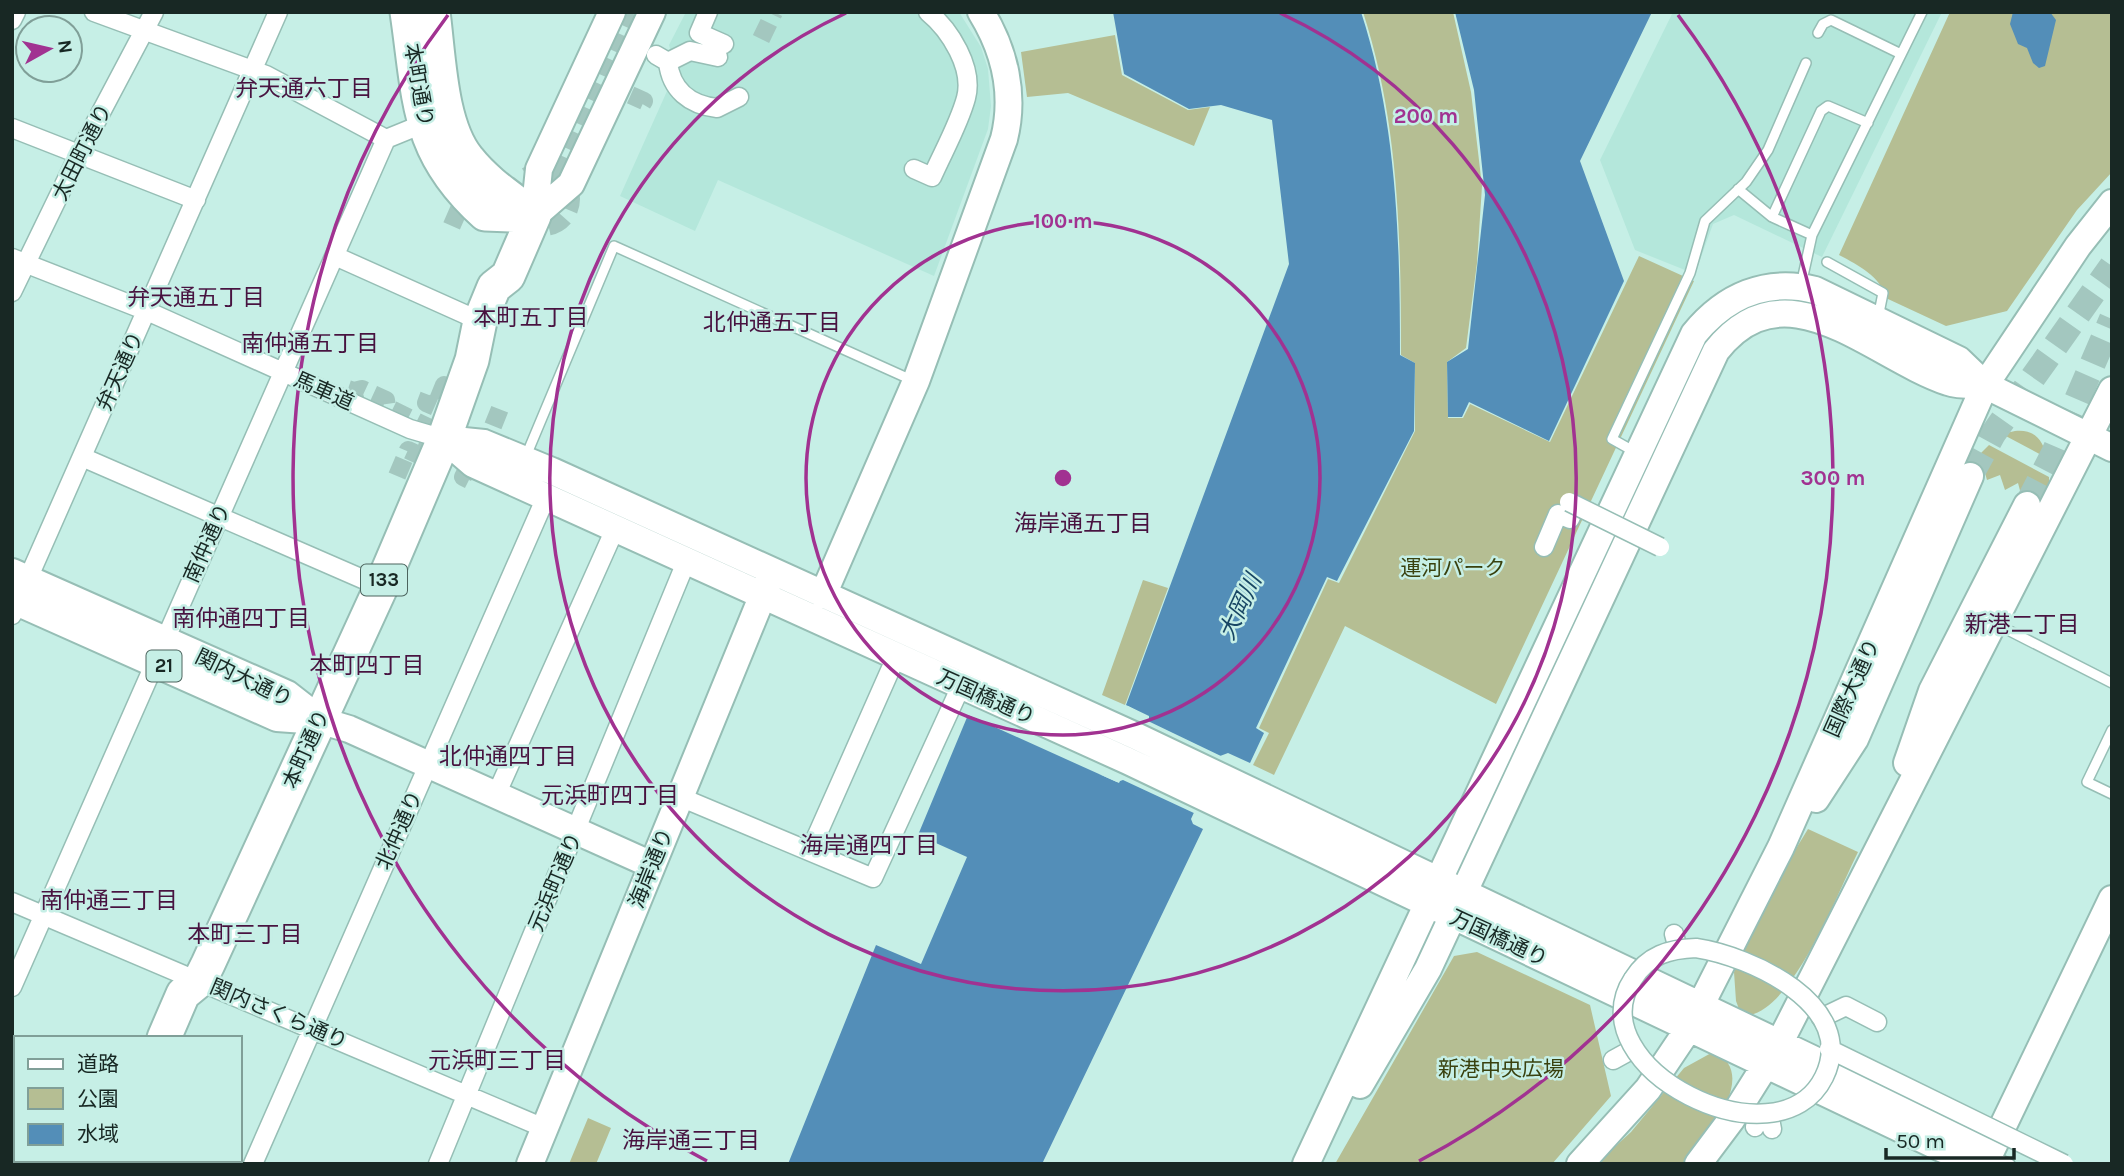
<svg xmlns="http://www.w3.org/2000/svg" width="2124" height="1176" font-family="Karla,'Noto Sans JP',sans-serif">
  <rect width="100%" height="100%" fill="#c6efe6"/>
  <!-- built -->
  <path fill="#b4e7db" d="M686,12H959L981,47L988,69L991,106L988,129L934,276L718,180L695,231L620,196L676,71L669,45Z
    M1673,12H1942L1822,257L1734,215L1713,224L1695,274L1635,250L1600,160Z"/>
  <!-- green -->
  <path fill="#b5be93" d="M1363,12H1453L1471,92L1482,186L1477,263L1466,348L1447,362L1448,418H1463L1470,404L1550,442L1639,256L1694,281L1496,704L1345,626L1274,775L1253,765L1269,733L1259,728L1328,579L1339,583L1415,431V363L1401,355C1401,239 1399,123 1363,12Z
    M1950,12H2112V172L2077,210L2007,311L1946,326L1888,299C1879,276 1860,266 1839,255Z
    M1115,35L1122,75L1188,110L1210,107L1194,146L1068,93L1027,97L1021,52Z
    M2015,431C2035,429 2043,440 2047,458L2002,434Z
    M1989,445L2049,477V488L2038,506L2035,493L2022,498L2018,483L2005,490L2000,475L1987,480L1983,466L1970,472V464Z
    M1143,580L1168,588L1125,705L1102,695Z
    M1808,829L1858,852C1838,892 1795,1005 1750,1015L1739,1009L1736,1001L1734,972L1786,865Z
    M1477,952L1590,1005L1611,1096L1552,1164H1335L1454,956Z
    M1713,1052C1762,1072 1705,1140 1685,1164H1596L1631,1132L1684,1068Z
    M588,1118L611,1128L596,1164H569Z"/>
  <!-- water -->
  <path fill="#538eb8" d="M1113,12H1361C1397,122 1400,240 1400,355L1415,363L1414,431L1337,581L1327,577L1256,728L1264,733L1250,763L1228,753L1220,756L1191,819L1193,824L1203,829L1042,1164H788L876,945L921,964L967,857L918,835L968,715L1119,783L1149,721V716L1126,705L1289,264L1272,120L1221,105L1189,109L1124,74Z
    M1455,12H1652L1580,161L1624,281L1549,441L1469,402L1462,417H1448L1447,362L1468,349L1485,195L1474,90Z
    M2013,12H2050L2056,20L2045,66L2039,68L2033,63L2027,48L2018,44L2010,24Z"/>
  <!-- pier -->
  <path fill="#c6efe6" d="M1128,706L1147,716L1148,721L1223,757L1228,755L1235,759H1223L1196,818V814L1123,780L1117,782L1099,774L1117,780L1146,720L1127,710Z"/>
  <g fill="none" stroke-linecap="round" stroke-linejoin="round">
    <!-- street-tunnel -->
    <path stroke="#a3c7bf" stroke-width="18" stroke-dasharray="18 9" stroke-linecap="butt" d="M761,39L774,12
      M606,84L644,101L638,111
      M515 199a28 28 0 1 1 56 0a28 28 0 1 1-56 0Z
      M556,173L629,12
      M447,214L470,224L480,202
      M348,389L354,391L362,389L386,400L387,407L434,430L438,422
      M429,395L426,403L435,407L444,385L452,389
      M477,437L487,441L501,406
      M468,467L463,477L469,480
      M397,476L408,450L423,457L430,439"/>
    <!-- secondary-tunnel -->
    <path stroke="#a3c7bf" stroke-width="26" stroke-dasharray="26 13" stroke-linecap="butt" d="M1970,476L1993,434L2112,266
      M2027,505L2054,453L2112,319"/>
    <defs>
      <path id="lane" d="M1818,33L1823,24L1831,20L1901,54
        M1738,189L1772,217L1812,235
        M1772,217L1821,111L1828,106L1868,123
        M1827,262L1883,293L1878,318
        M1801,285L1812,235L1922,12
        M1637,453L1612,439L1690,273L1705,221L1746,182L1768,150L1806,63
        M526,456L614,246L914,381
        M1994,623L2112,683
        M2112,730L2087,782L2112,794
        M1991,1155L2010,1164"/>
      <path id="street" d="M94,12L266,75L386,139
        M708,12L699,33L724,44
        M12,20L16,12
        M656,55L668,62L690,51L718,57
        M668,62C671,90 690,105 717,108L739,97
        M12,128L196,200
        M914,169L932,177C943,152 959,124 966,98C974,68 950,30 928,12
        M335,256L480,321
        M12,258L147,311L410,429L444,439
        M12,292L80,152L154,12
        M82,457L381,587
        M1544,547L1558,514L1570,519L1576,505
        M12,615L278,12
        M496,795L615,529
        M680,797L873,878L961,686
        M810,851L896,657
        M12,902L544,1128
        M1674,934L1678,949
        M12,987L386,139L413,128L423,119
        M1821,1018L1846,1006L1877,1022
        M1613,1060L1633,1049
        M1769,1114L1772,1129
        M1755,1127L1761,1114
        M253,1164L546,497
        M438,1164L686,562"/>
      <path id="secondary" d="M534,216L571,184L652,12
        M534,216L539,169L612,12
        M444,439L473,464L1128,761L1943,1149L1962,1155L1990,1154
        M444,439L484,443L552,471L1138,737L1955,1127L1990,1154
        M823,595L916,381L1004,139C1015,95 1005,51 981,12
        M319,720L349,729L652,865
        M1907,763L1932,691L2027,505
        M1816,799L1855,739L1970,476
        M1360,1085L1428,969L1716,351C1786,262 1871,356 1948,382C1959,386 1974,385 1985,385
        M1989,1155L2112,899
        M530,1164L769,580
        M1306,1164L1694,334C1725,296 1766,278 1815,290L1959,360L1985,385L2112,448
        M1580,1164L1648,1089L1689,1028L1781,847L1985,385L2078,246L2112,203
        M1698,1164L1731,1120L1780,1042L2112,390"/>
      <path id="primary" d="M12,573L287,695L319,720
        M12,599L277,717L319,720"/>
      <path id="highway" d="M407,12C420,99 415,151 485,214L534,216
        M433,12C439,56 440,125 468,159C486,182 511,198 534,216
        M164,1038L183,994L200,980L208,964L381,587L444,439L472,360L480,321L494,287L508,276L534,216
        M131,1164L133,1160"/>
    </defs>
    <!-- lane casing -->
    <use href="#lane" stroke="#96beb5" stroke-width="12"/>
    <!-- street casing -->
    <use href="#street" stroke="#96beb5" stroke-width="21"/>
    <!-- secondary casing -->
    <use href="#secondary" stroke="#96beb5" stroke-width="30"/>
    <!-- primary casing -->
    <use href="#primary" stroke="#96beb5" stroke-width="32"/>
    <!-- highway casing -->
    <use href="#highway" stroke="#96beb5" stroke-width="37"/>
    <!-- lane -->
    <use href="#lane" stroke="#fff" stroke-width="9"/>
    <!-- street -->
    <use href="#street" stroke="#fff" stroke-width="18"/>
    <!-- secondary -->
    <use href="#secondary" stroke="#fff" stroke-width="26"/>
    <!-- primary -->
    <use href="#primary" stroke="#fff" stroke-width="28"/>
    <!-- highway -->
    <use href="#highway" stroke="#fff" stroke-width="33"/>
    <defs>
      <path id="street-bridge" d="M1569,502L1660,547
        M1696,948C1750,956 1859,1005 1824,1077C1778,1170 1575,1067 1633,979C1648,955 1669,949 1696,948Z
        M1829,1049L2064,1164"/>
    </defs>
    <!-- street-bridge casing -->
    <use href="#street-bridge" stroke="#96beb5" stroke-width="21" stroke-linecap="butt"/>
    <!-- street-bridge -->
    <use href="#street-bridge" stroke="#fff" stroke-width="18"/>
  </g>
  <!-- distance rings -->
  <g fill="none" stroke="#a13291" stroke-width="3.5">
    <circle cx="1063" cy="478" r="257"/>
    <path d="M1280 13A513 513 0 1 1 846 13"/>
    <path d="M707 1161A770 770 0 0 1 448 15M1678 15A770 770 0 0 1 1419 1161"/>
  </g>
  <g text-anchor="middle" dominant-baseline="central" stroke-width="5" stroke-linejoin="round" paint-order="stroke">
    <!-- shield labels -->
    <g fill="#c6efe6" stroke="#4c645e" stroke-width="2">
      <rect x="361" y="564.5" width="46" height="31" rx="5"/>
      <rect x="146.5" y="650.5" width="35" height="31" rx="5"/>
    </g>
    <g font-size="19" font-weight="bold" fill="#182824">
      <text x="384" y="580">133</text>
      <text x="164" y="666">21</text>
    </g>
    <!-- street labels -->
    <g font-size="21" fill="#182824" stroke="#c6efe6">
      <text transform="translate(419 85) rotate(80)">本町通り</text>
      <text transform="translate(82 152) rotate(-63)">太田町通り</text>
      <text transform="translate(120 371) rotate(-66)">弁天通り</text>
      <text transform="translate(324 391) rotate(24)">馬車道</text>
      <text transform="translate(207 543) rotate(-66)">南仲通り</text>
      <text transform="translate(244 678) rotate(26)">関内大通り</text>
      <text transform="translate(1852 688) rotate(-66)">国際大通り</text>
      <text transform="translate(986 697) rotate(24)">万国橋通り</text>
      <text transform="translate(306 749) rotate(-66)">本町通り</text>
      <text transform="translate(399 830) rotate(-66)">北仲通り</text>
      <text transform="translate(651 868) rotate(-68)">海岸通り</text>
      <text transform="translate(555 882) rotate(-67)">元浜町通り</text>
      <text transform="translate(1499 938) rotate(25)">万国橋通り</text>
      <text transform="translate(279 1014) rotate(23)">関内さくら通り</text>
    </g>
    <!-- park labels -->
    <g font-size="21" fill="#39410e" stroke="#c6efe6">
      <text x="1453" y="568">運河パーク</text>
      <text x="1501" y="1069">新港中央広場</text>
    </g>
    <!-- neighbourhood labels -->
    <g font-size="23" fill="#481340" stroke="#c6efe6">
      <text x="304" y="88">弁天通六丁目</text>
      <text x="196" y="297">弁天通五丁目</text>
      <text x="531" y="317">本町五丁目</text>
      <text x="772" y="322">北仲通五丁目</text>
      <text x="310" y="343">南仲通五丁目</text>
      <text x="1083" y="523">海岸通五丁目</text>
      <text x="241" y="618">南仲通四丁目</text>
      <text x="2022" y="624">新港二丁目</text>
      <text x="367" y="665">本町四丁目</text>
      <text x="508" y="756">北仲通四丁目</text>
      <text x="610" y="795">元浜町四丁目</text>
      <text x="869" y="845">海岸通四丁目</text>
      <text x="109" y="900">南仲通三丁目</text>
      <text x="245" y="934">本町三丁目</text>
      <text x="497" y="1060">元浜町三丁目</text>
      <text x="691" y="1140">海岸通三丁目</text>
    </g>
    <!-- water labels -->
    <g font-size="23" font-style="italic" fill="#184664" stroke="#c6efe6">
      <text transform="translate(1240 607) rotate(-65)">大岡川</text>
    </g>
  </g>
  <circle cx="1063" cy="478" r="10" fill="#a13291" stroke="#c6efe6" stroke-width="3.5"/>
  <g font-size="21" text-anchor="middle" font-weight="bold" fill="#a13291" stroke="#c6efe6" stroke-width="5" stroke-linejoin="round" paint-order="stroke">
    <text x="1426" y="123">200 m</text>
    <text x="1063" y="228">100 m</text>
    <text x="1833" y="485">300 m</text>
  </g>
  <!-- border -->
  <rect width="2124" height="1176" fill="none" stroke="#182824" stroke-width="28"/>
  <!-- legend -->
  <rect x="14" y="1036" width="228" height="126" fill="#c6efe6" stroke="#809f98" stroke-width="2"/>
  <rect x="28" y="1059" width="35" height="10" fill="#ffffff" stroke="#809f98" stroke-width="2"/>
  <text x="77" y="1071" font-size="21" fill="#182824">道路</text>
  <rect x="28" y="1088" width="35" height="21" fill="#b5be93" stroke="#809f98" stroke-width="2"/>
  <text x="77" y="1106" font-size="21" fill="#182824">公園</text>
  <rect x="28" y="1124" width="35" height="21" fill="#538eb8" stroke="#809f98" stroke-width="2"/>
  <text x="77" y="1141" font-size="21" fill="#182824">水域</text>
  <!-- north arrow -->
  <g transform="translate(49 49) rotate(82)"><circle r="33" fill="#c6efe6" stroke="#809f98" stroke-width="2"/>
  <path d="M0-5L12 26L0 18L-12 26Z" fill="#a13291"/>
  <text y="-10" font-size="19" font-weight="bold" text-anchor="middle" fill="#182824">N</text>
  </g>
  <!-- scale -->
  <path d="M1886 1148v10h128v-10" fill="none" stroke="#182824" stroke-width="3.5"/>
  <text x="1896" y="1148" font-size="21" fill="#182824" stroke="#c6efe6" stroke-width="5" paint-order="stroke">50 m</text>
</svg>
